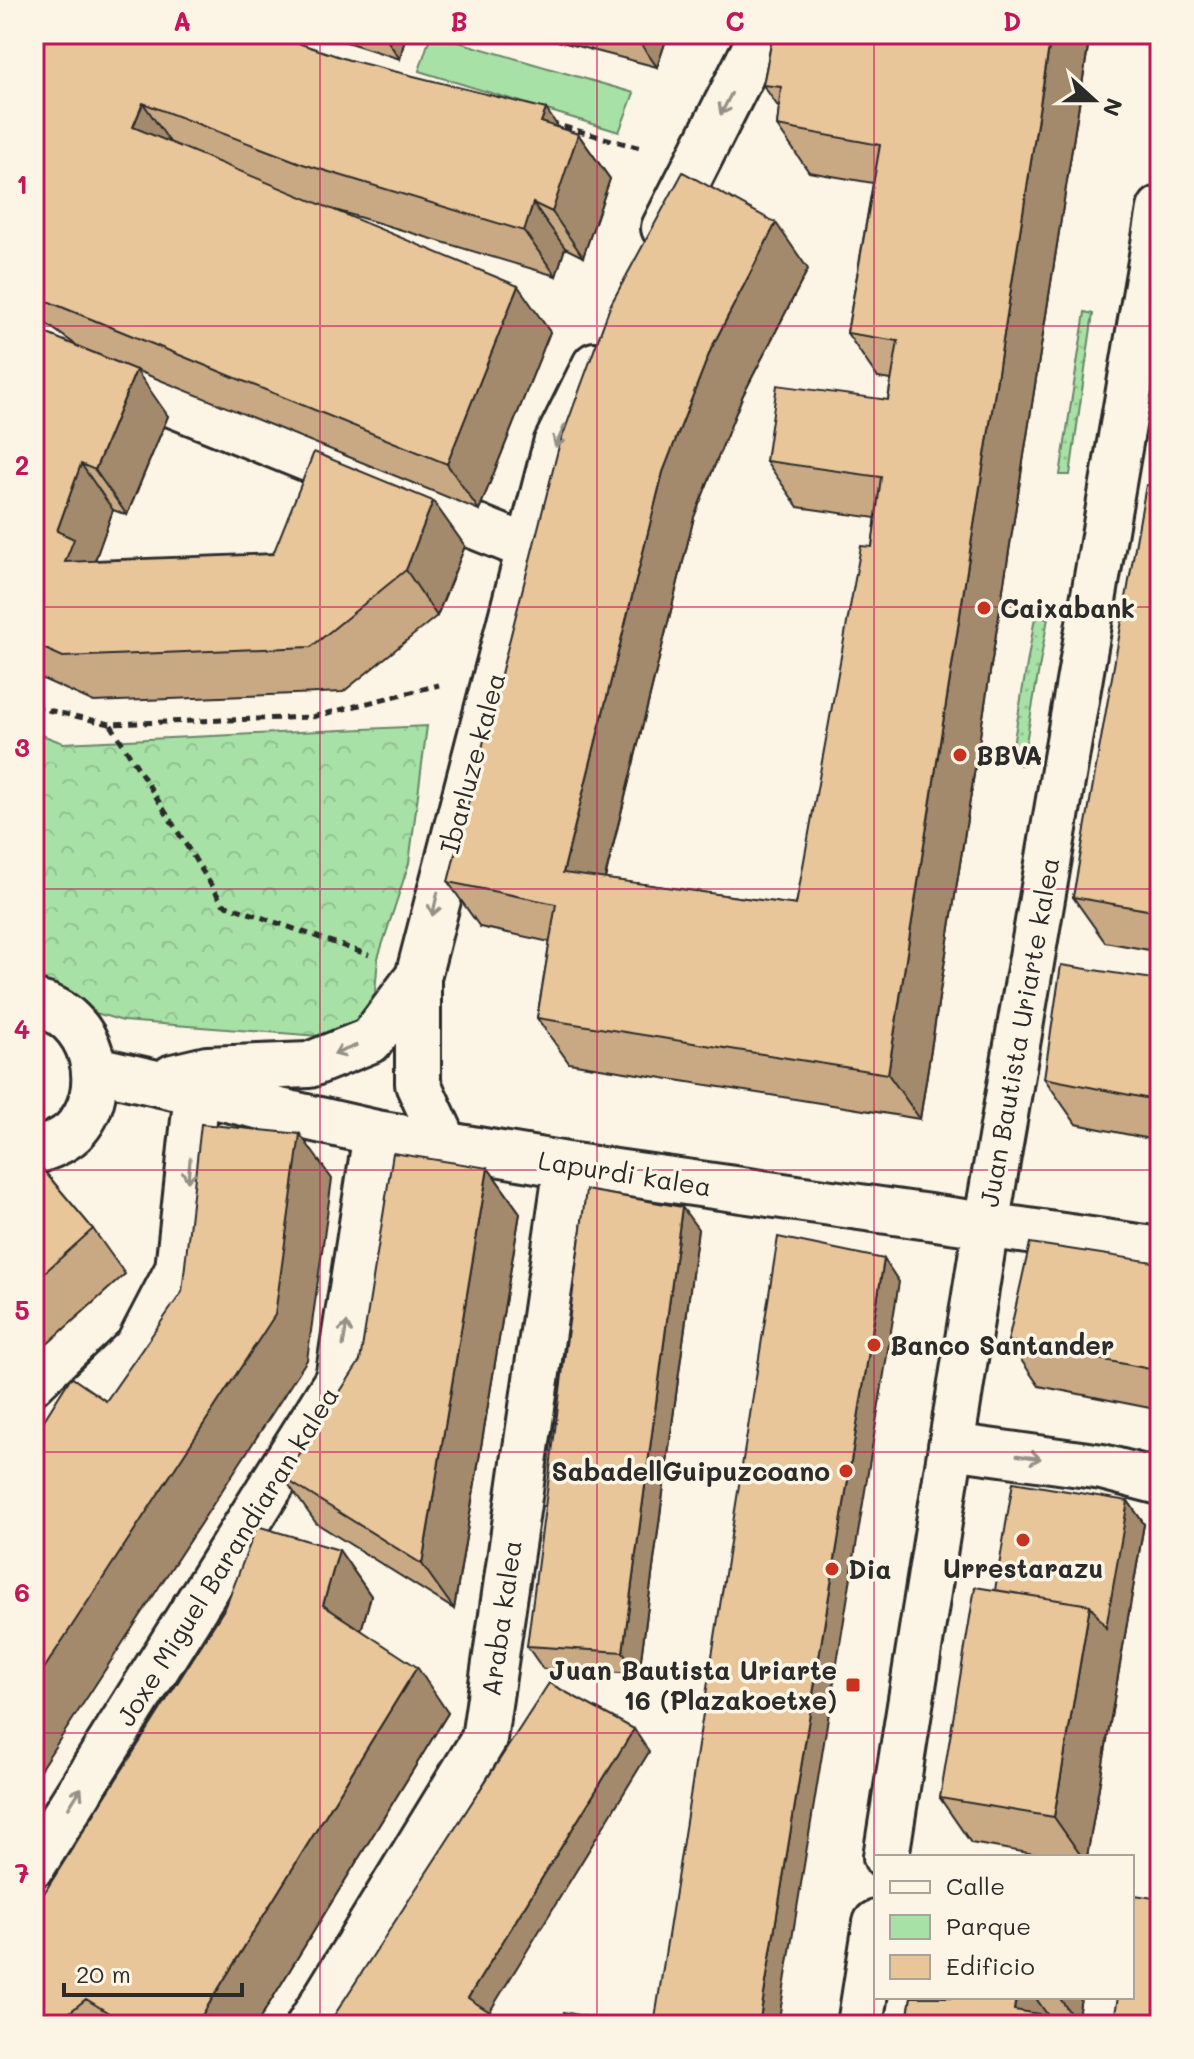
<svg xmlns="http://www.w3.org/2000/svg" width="1194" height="2059" font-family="Mali,sans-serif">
  <defs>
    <pattern id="grass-dots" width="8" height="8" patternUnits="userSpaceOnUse" patternTransform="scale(2)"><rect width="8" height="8" fill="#a7e1a6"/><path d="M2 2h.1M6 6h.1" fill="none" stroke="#90c18f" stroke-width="1.8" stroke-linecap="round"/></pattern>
    <pattern id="forest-crowns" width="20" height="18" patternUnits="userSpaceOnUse" patternTransform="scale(2)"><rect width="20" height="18" fill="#a7e1a6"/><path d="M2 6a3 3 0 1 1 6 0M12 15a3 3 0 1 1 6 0" fill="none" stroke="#90c18f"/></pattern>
  </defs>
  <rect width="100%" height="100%" fill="#fcf5e5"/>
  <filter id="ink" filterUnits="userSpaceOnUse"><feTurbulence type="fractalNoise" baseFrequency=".0125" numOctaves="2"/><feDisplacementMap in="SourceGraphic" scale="16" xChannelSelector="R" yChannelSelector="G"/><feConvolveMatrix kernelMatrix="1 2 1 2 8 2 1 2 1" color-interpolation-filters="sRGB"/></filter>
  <g filter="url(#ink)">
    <!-- grass -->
    <path fill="url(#grass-dots)" stroke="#698668" stroke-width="2" d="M1085,312L1093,314L1070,475H1060Z
      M1035,617L1048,618L1022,765L1010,763Z"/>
    <!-- forest -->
    <path fill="url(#forest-crowns)" stroke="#698668" stroke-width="2" d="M427,726L409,863L378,958L371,1040L123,1021L34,995V732L63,743Z"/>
    <!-- green -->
    <path fill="#a7e1a6" stroke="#698668" stroke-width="2" d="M431,34L634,93L619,132L419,71Z"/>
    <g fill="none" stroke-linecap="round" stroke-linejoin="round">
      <defs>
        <path id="minor" d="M664,228L762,34
          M34,340L55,357L529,548
          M34,1003C93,1013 114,1090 73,1132C62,1142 48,1147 34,1152
          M95,1069L376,1133L567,1165L1160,1250
          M173,1077L207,1069L309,1065L371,1040L418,977
          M445,1143L418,1084V977L556,444L595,365
          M34,1445L138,1346L178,1269L197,1092
          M951,1446L1102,1467L1160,1482
          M886,1857L986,1226L1160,209
          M34,1864L338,1379L376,1133
          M309,2025L484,1739L567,1165
          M860,2025L876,1923"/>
      </defs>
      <!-- minor casing -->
      <use href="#minor" stroke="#2b2b2b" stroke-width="50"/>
      <!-- path -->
      <path stroke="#2b2b2b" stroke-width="5" stroke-dasharray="8 6" stroke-linecap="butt" d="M550,123L644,149
        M34,707L110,724L312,717L439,685
        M111,725L223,904L369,955
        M1155,1904L1160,1874"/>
      <!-- minor -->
      <use href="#minor" stroke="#fcf5e5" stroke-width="44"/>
    </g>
    <!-- wall -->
    <path fill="#c8a984" stroke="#2b2b2b" stroke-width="2" d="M34,34L349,60L578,134L610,179L583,257L565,248L556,276L335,210L550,332L479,510L79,347L34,315Z
      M321,34H406L400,59Z
      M531,34H668L657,67Z
      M773,34H1090L920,1119L569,1063L537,1018L550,942L480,927L448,882L808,269L743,395L694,517L605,879L796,905L872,547L876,518L798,507L766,461L888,400L891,380L878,378L847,333L873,183L809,172L777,126L779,108L763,85Z
      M34,358L168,416L127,515L113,510L95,560L465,546L437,616L343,692L94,702L34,675Z
      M1160,381V437L1152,426Z
      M1160,487V952L1105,942L1073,897Z
      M1160,980V1141L1076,1124L1044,1078Z
      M34,1159L93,1229L125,1274L34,1356Z
      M488,1168L520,1213L454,1609L316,1523L284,1478Z
      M698,1229L639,1674L543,1669L527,1646Z
      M1160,1263V1410L1039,1386L1008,1341Z
      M1128,1501L1144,1524L1087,1857H1052L971,1843L940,1798L995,1590Z
      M339,1550L371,1596L361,1630L448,1713L256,2025H34Z
      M1160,1786V1833L1154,1825Z
      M911,1997H1081L1077,2023L1051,2020L907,2022Z"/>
    <!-- shaded-wall -->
    <path fill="#a38a6c" stroke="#2b2b2b" stroke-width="2" d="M34,34H52L34,57Z
      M383,34H406L400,59Z
      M634,34H668L657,67Z
      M1051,34H1090L920,1119L888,1074Z
      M143,103L174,148L133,127Z
      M546,109L573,149L578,134L610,179L583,257L552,212L541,122Z
      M533,203L565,248L556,276L524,231Z
      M776,223L808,269L743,395L694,517L595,918L563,873L663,472L711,349Z
      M518,286L550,332L479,510L447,464Z
      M136,370L168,416L127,515L95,470Z
      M81,464L113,510L93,566L65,562L57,531Z
      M433,501L465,546L437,616L406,570Z
      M1158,882L1160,885V921L1153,911Z
      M300,1134L332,1179L307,1360L34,1779V1684Z
      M488,1168L520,1213L454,1609L422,1564Z
      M682,1207L698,1229L639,1674L623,1652Z
      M884,1259L899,1282L778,2025H759Z
      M1128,1501L1144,1524L1087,1857H1082L1054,1817L1090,1605Z
      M339,1550L371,1596L355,1651L323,1605Z
      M417,1667L448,1713L256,2025H196Z
      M634,1729L649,1752L484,2021L468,1998Z
      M1016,1997H1035L1051,2020L1050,2025H1024L1014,2010Z
      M1059,1997H1081L1077,2023Z"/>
    <!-- building -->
    <path fill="#e9c59a" stroke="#2b2b2b" stroke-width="2" d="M44,34H271L349,60L546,109L541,122L578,134L552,212L533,203L524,231L303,164L143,103L133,127L518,286L447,464L47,301L34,292V47Z
      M773,34H1051L888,1074L537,1018L556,904L448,882L559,446L611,304L683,172L776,223L711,349L663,472L563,873L796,905L861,546L872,547L881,477L766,461L777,385L888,400L898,341L847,333L880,145L777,126L781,87L763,85Z
      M45,333L136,370L95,470L81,464L57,531L74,539L65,562L273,554L314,452L433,501L406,570L311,647L63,657L34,644V358Z
      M1160,381V427L1152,426Z
      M1146,485L1160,487V883L1158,882L1153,911L1073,897Z
      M1061,965L1160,980V1101L1044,1078Z
      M201,1124L300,1134L275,1315L34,1684V1436L71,1377L106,1401L182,1292Z
      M393,1153L488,1168L422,1564L284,1478L360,1361Z
      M34,1159L93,1229L34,1282Z
      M586,1190L682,1207L623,1652L527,1646Z
      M778,1237L884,1259L759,2025H654Z
      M1030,1243L1160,1263V1371L1008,1341Z
      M1013,1482L1128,1501L1106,1628L1090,1605L995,1590Z
      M257,1526L339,1550L323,1605L417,1667L196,2025H128L86,1999L54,2025H34V1909L226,1606Z
      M975,1587L1090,1605L1054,1817L940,1798Z
      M549,1683L634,1729L468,1998L502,2020L501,2025H328Z
      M1160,1786V1826L1154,1825Z
      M1135,1895L1160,1899V2025H1113L1118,1997H1132V1914Z
      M911,1997H1016L1014,2010L1039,2014L1037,2025H896V2020L907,2022Z
      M564,2012L624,2025H561Z"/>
    <!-- one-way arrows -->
    <defs><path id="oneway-shaft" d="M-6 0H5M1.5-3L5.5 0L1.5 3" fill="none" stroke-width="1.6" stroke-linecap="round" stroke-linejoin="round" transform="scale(2)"/></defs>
    <g stroke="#949088">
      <use href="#oneway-shaft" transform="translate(726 104) rotate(117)"/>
      <use href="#oneway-shaft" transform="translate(560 436) rotate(114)"/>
      <use href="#oneway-shaft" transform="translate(435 904) rotate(103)"/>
      <use href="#oneway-shaft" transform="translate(345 1050) rotate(158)"/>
      <use href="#oneway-shaft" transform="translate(189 1170) rotate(96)"/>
      <use href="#oneway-shaft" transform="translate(345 1334) rotate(-81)"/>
      <use href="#oneway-shaft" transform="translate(1029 1457) rotate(8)"/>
      <use href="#oneway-shaft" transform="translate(75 1798) rotate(-58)"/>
    </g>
  </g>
  <!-- grid -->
  <path fill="none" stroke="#c2185b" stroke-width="2" stroke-opacity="0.55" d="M320,34V2025M597,34V2025M874,34V2025M34,326H1160M34,607H1160M34,889H1160M34,1170H1160M34,1452H1160M34,1733H1160"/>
  <!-- markers -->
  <g fill="#c8321e" stroke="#fcf5e5" stroke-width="3">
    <circle cx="984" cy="608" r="8"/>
    <circle cx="960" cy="755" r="8"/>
    <circle cx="874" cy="1345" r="8"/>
    <circle cx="846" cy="1471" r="8"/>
    <circle cx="1023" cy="1540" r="8"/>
    <circle cx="832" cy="1569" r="8"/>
    <rect x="845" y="1677" width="16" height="16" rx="4"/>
  </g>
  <g text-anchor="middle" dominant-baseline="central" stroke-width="7" stroke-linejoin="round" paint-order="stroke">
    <!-- poi labels -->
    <g font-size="26" font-weight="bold" fill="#2b2b2b" stroke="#fcf5e5" text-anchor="start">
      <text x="1000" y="608">Caixabank</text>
      <text x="976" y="755">BBVA</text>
      <text x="890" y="1345">Banco Santander</text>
      <text x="830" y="1471" text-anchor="end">SabadellGuipuzcoano</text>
      <text x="1023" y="1568" text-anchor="middle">Urrestarazu</text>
      <text x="848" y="1569">Dia</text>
      <text x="837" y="1670" text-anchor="end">Juan Bautista Uriarte<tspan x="837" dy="30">16 (Plazakoetxe)</tspan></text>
    </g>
    <!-- street labels -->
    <g font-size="26" fill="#2b2b2b" stroke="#fcf5e5">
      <text transform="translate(472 763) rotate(-75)">Ibarluze kalea</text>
      <text transform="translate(1019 1032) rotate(-80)">Juan Bautista Uriarte kalea</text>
      <text transform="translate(625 1173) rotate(9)">Lapurdi kalea</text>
      <text transform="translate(227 1556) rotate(-58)">Joxe Miguel Barandiaran kalea</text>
      <text transform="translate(501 1618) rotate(-82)">Araba kalea</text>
    </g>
  </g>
  <!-- margin -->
  <rect width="1194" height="2059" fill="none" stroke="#fcf5e5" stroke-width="88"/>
  <!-- legend -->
  <rect x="874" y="1855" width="260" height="144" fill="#fcf5e5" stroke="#a8a49b" stroke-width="2"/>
  <rect x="890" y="1881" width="40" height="12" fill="#fcf5e5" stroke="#a8a49b" stroke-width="2"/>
  <text x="946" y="1895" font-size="24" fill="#2b2b2b">Calle</text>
  <rect x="890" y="1915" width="40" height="24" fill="#a7e1a6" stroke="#a8a49b" stroke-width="2"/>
  <text x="946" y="1935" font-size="24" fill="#2b2b2b">Parque</text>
  <rect x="890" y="1955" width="40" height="24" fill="#e9c59a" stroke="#a8a49b" stroke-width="2"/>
  <text x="946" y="1975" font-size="24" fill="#2b2b2b">Edificio</text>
  <!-- north arrow -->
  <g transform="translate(1094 100) rotate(111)" stroke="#fcf5e5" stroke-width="6" paint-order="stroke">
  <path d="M0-6L14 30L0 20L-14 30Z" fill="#2b2b2b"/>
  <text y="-12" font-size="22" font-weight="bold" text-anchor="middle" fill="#2b2b2b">N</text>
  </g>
  <!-- scale -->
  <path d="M64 1983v12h178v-12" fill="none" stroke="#2b2b2b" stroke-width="4"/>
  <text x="76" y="1983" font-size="24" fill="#2b2b2b" stroke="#fcf5e5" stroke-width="6" paint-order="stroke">20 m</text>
  <rect x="44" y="44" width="1106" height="1971" fill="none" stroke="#c2185b" stroke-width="3"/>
  <g font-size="26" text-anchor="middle" font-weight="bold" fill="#c2185b">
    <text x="182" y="31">A</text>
    <text x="459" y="31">B</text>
    <text x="735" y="31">C</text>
    <text x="1012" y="31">D</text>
    <text x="22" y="194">1</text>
    <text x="22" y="475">2</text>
    <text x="22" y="757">3</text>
    <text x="22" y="1039">4</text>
    <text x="22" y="1320">5</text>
    <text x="22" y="1602">6</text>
    <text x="22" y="1883">7</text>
  </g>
</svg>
